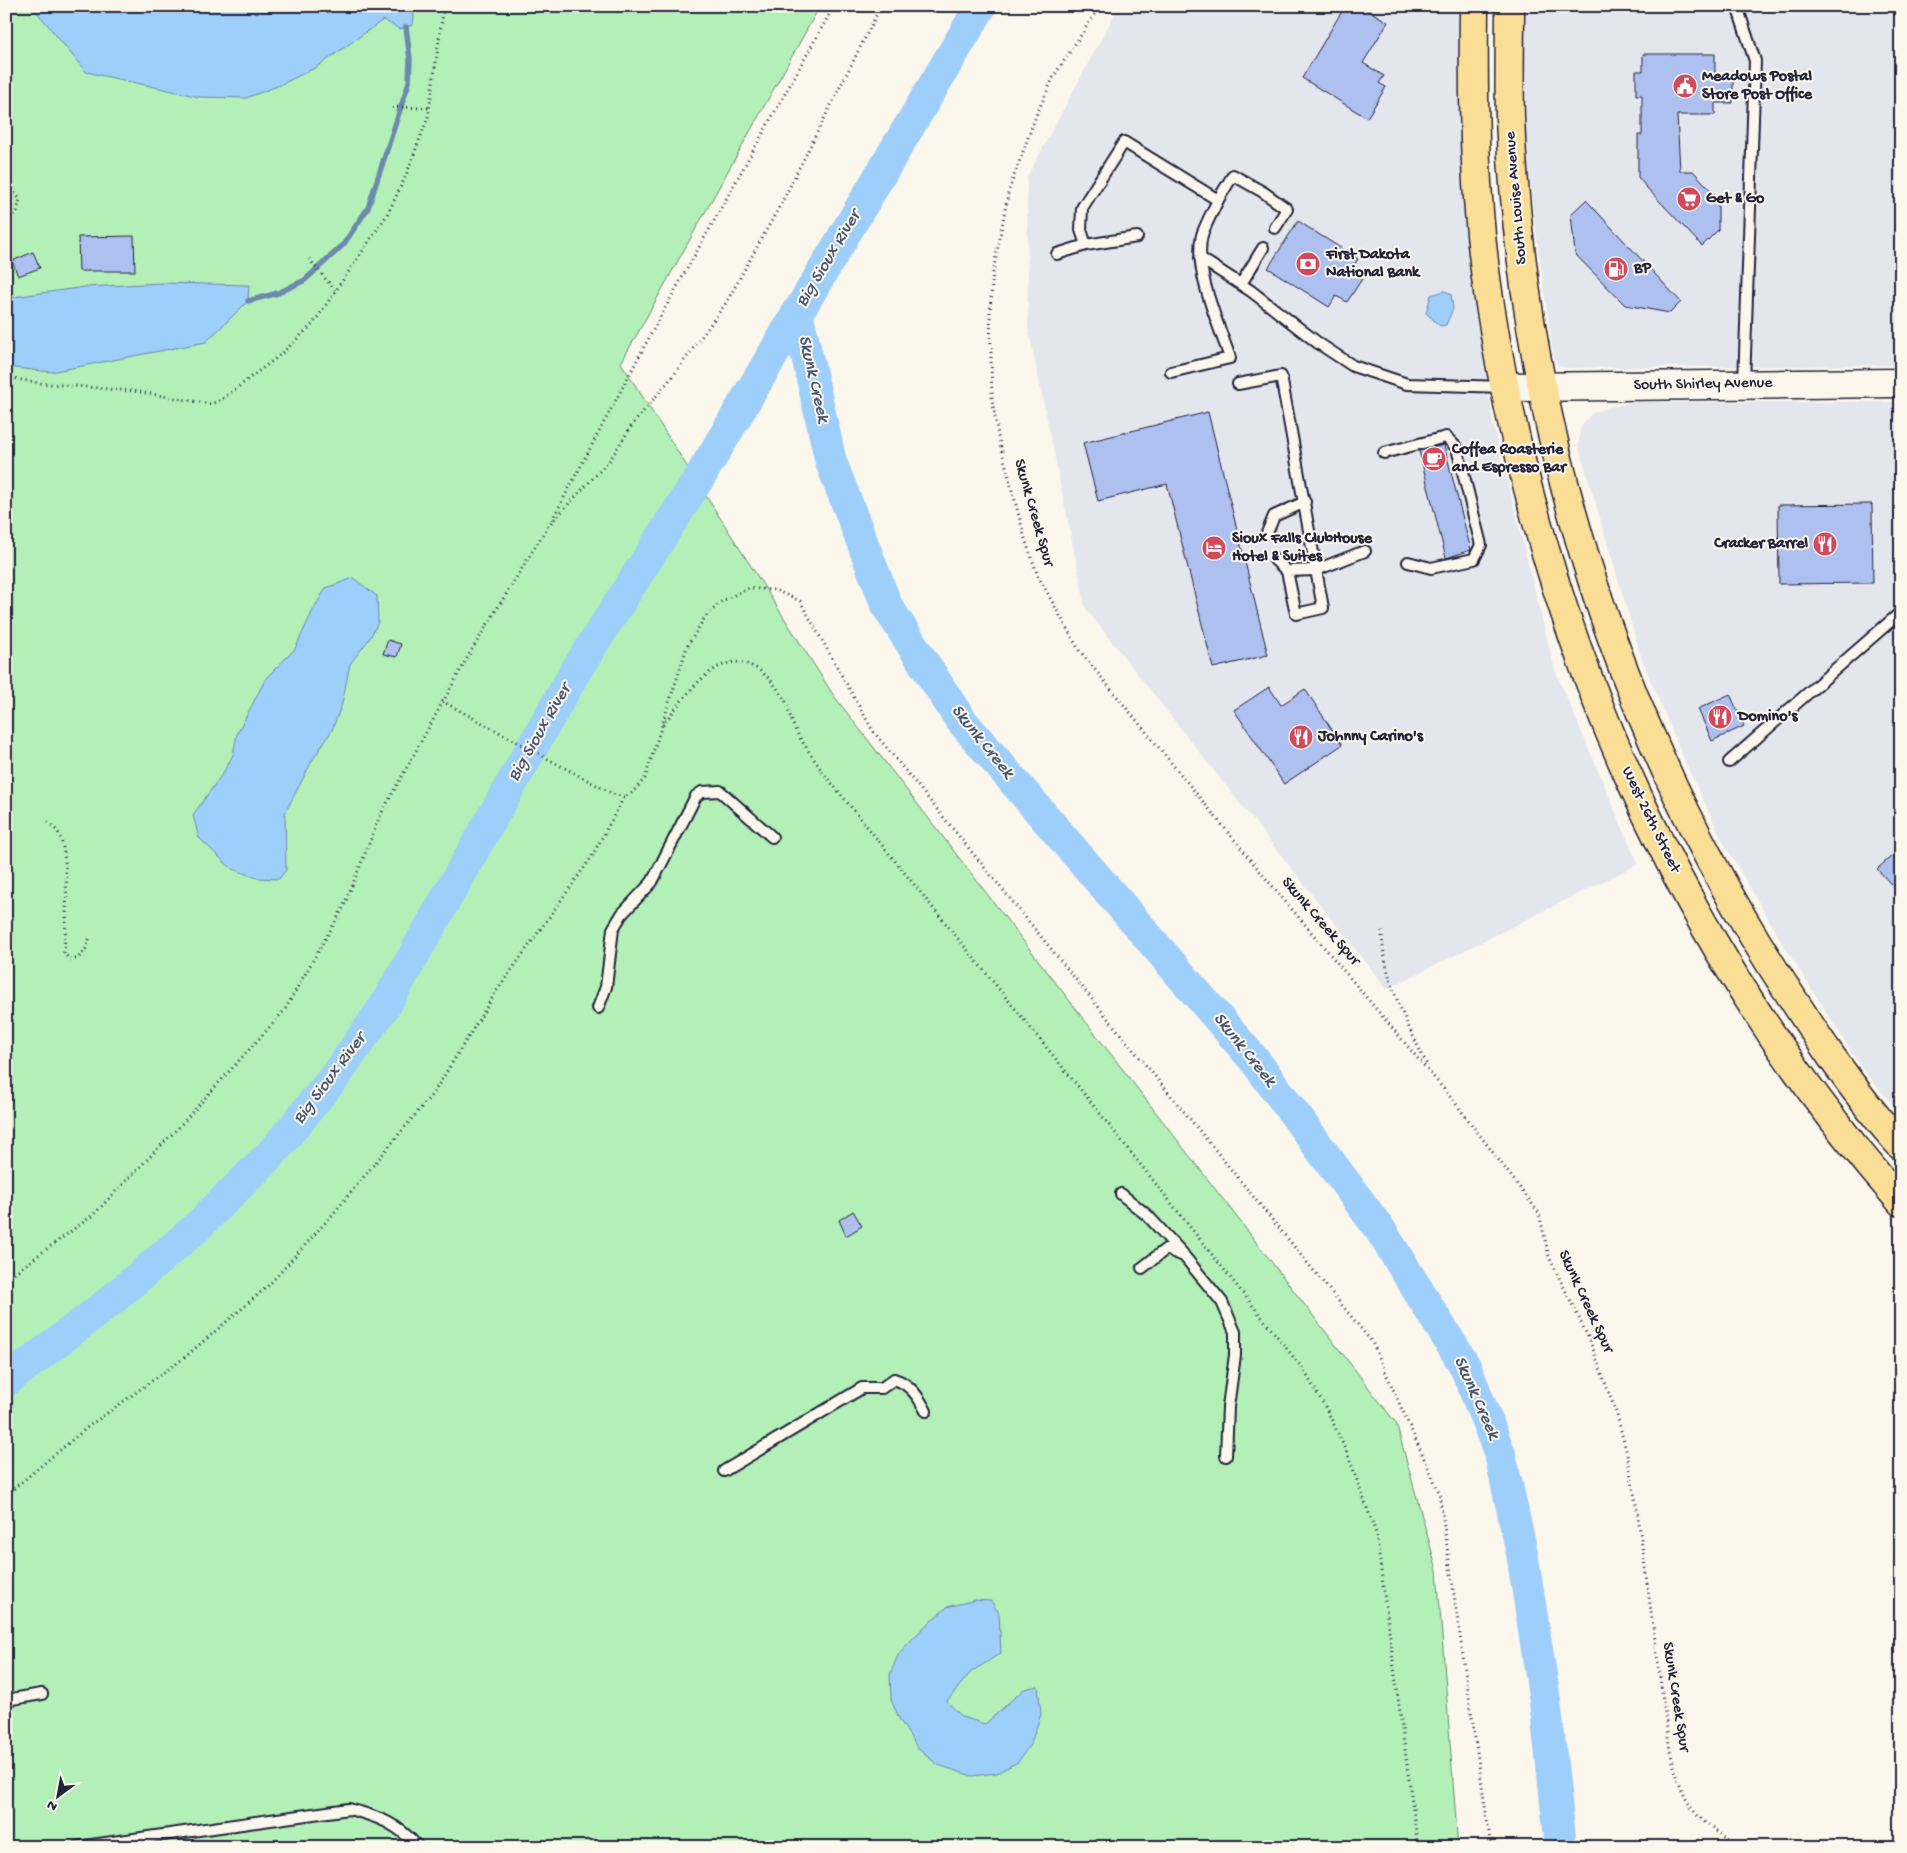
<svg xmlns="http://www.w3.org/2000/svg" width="1907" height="1853" font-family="'Gochi Hand',sans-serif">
  <rect width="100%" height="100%" fill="#fbf7ec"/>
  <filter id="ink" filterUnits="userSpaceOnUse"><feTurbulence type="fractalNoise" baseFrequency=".02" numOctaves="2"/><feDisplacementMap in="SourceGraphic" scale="10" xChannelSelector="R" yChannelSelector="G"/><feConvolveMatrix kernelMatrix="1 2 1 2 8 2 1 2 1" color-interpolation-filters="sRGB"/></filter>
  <g filter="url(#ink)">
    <!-- built -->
    <path fill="#e4e6ed" d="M1119,6H1461L1462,144L1493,424L1555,670L1638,864L1387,989L1086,609L1028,327L1027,177Z
      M1524,6H1901V365L1565,368L1558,366L1554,360L1526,160Z
      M1636,402H1901V1114L1863,1070L1786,949L1723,842L1684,759L1642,660L1578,444L1581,426L1592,413L1609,407Z"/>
    <!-- grass -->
    <path fill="#b2f0b7" stroke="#6a8979" d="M6,6H820L621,363L834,696L1396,1423L1437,1570L1458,1847H6Z"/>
    <!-- water -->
    <path fill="#9ecefa" stroke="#6c89ae" d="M32,6H415L413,25L400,29L383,20L317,67L280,85L246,98L200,97L86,72Z
      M162,283L249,285L248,301L206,342L51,372L6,367V298L85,287Z
      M1445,291L1451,294L1453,309L1446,325L1440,326L1426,313L1431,295Z
      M353,578L377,596L378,622L370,638L350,664L342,704L332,730L312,761L285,813L286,870L279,879L257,878L232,869L199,838L193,815L223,773L233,755L237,734L266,678L295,649L314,608L326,588Z
      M975,1600L991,1601L999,1613L1001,1653L971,1672L947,1701L962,1717L985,1724L1024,1689L1038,1686L1041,1714L1031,1743L1018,1762L997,1773L972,1776L938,1765L918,1749L901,1722L891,1700L890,1674L899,1653L922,1629L947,1607Z"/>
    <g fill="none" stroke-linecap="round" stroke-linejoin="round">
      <!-- stream -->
      <path stroke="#6c89ae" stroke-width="5.5" d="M248,301L278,293L305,280L343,245L368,208L409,82L410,59L406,27"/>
      <!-- river -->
      <path stroke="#9ecefa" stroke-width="32" d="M797,312L831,462L887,606L960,719L1256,1062L1381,1231L1465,1366L1500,1454L1522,1553L1545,1701L1561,1847
        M6,1381L108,1303L195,1229L272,1153L336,1075L386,1004L575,672L701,475L981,6"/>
    </g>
    <!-- building -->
    <path fill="#aec0ef" stroke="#22223b" d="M1345,6H1361L1388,22L1363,63L1384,76L1379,83L1386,87L1367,118L1302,78Z
      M1643,54H1715V77L1733,76V103H1715V115H1677L1680,171H1693L1718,198V230L1702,246L1646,187L1638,177V135H1642V95H1636V71H1643Z
      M1586,200L1681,302L1670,313L1625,305L1575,254L1571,214Z
      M1298,221L1358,259L1350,271L1362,279L1347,302L1336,296L1329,307L1268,268Z
      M134,236L135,271H79L78,237Z
      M33,252L40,268L18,276L12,261Z
      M1208,412L1268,655L1213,668L1167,484L1098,501L1083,443Z
      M1444,445L1471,550L1446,558L1419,451Z
      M1872,504L1873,583L1779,584L1778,505Z
      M388,640L401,644L397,657L383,654Z
      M1269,687L1281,705L1305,689L1342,745L1284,784L1234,710Z
      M1730,694L1744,726L1712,741L1698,709Z
      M1901,848V895L1877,869Z
      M853,1211L862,1226L846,1236L839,1220Z"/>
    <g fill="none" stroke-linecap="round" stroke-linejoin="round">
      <defs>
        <path id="lane" d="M1737,6L1755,61L1744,384
          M1218,200L1233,175L1263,192L1287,209L1275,228
          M1137,237L1086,245L1081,230L1082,208L1124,142L1218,200C1213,211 1206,223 1202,235C1193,269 1219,325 1230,358L1171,372
          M1057,254L1086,245
          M1200,258L1251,291L1318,343L1353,366L1407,384L1504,387
          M1241,284L1263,248
          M1238,384L1281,376L1323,608L1296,614L1287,571
          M1384,453L1446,437L1457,448L1481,545L1474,559L1431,568L1408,562
          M1267,533L1274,516L1305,502
          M1275,560L1287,571L1316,570L1365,551
          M1729,762L1901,612
          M598,1008L606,987L613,929L622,914L652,882L696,796L702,792L720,791L772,837
          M1121,1194L1148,1216L1183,1254
          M1142,1268L1166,1249L1184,1256L1222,1302L1235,1332V1355L1228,1407L1226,1456
          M724,1471L862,1388H882L894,1379C910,1384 918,1396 926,1411
          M6,1700L42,1694
          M77,1847L349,1809C379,1817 397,1823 418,1847"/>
        <path id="secondary" d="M1506,387L1901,383"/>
        <path id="primary" d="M1474,6C1473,104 1474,202 1489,299C1540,631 1678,949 1901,1202
          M1510,6C1510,43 1509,81 1510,118C1522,416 1612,712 1771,965C1811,1028 1852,1091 1901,1146"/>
      </defs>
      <!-- lane casing -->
      <use href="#lane" stroke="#22223b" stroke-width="14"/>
      <!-- secondary casing -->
      <use href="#secondary" stroke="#22223b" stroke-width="31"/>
      <!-- primary casing -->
      <use href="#primary" stroke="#22223b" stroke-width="31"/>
      <!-- path -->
      <path stroke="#22223b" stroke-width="3" stroke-dasharray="1 4" stroke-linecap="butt" d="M1100,6L1054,76L1037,113L1009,190L993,272L990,311L992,398L998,436L1025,539L1038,576L1079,650L1263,875L1453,1100L1539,1213L1549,1257L1590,1341L1617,1415L1627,1454L1637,1509L1670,1751C1684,1806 1691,1818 1742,1847
        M392,107L429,108
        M6,189L12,190L20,199L17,211L6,221
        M309,259L335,290
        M6,377L39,383L133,391L211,404L221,400L280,355L313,324L387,215L405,178L428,117L444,6
        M552,520L659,319L834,6
        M442,701L574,773L613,794L624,797
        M663,725C696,681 735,626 782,695C789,705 790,720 796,731C803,744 813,757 821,770L1090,1101L1303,1369L1327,1410L1348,1455L1376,1533L1418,1847
        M48,822C52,826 59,831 60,837C70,863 66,924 64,953L69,959H77L85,951L90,937
        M1382,931C1383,980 1407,1023 1428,1067
        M6,1279L93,1215L177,1129L284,1011L343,908L381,814L470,653L548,526L610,460L632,425L673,376L726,303L782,202L881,6
        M6,1495L89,1426L184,1358L267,1287L333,1214L434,1092L496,992L591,858L624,797L632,793L645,778L687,647L705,617L722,601L749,588L775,590L800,601L873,731L1372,1342L1439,1492L1491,1847"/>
      <!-- lane -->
      <use href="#lane" stroke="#fbf7ec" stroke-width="10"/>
      <!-- secondary -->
      <use href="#secondary" stroke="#fbf7ec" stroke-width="28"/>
      <!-- primary -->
      <use href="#primary" stroke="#fbde96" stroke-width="28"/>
    </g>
  </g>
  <!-- icons -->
  <defs>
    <symbol id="civic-disc" viewBox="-11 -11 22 22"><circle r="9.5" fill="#d1495b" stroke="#fbf7ec"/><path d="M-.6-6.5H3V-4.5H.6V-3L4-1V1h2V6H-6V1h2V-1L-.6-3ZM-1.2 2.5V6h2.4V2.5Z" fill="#fff"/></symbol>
    <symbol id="supermarket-disc" viewBox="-11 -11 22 22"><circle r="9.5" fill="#d1495b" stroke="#fbf7ec"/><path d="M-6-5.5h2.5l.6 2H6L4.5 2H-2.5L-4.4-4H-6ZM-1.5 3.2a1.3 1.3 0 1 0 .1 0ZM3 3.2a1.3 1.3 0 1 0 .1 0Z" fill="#fff"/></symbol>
    <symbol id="bank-disc" viewBox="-11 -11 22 22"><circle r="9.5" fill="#d1495b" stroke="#fbf7ec"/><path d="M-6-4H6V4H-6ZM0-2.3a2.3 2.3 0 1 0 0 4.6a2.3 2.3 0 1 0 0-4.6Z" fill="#fff"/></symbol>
    <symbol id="fuel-disc" viewBox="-11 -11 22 22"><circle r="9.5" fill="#d1495b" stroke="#fbf7ec"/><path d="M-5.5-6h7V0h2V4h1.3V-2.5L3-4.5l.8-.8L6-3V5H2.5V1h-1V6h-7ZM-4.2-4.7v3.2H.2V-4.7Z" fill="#fff"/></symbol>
    <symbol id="cafe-disc" viewBox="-11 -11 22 22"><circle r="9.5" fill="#d1495b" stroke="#fbf7ec"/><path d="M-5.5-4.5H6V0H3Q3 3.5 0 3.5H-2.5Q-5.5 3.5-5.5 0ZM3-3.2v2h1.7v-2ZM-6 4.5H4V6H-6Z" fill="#fff"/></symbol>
    <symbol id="restaurant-disc" viewBox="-11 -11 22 22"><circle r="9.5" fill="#d1495b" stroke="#fbf7ec"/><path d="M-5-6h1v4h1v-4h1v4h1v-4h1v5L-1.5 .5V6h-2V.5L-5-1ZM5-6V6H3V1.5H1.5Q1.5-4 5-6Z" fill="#fff"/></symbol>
    <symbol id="hotel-disc" viewBox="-11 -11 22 22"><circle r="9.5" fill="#d1495b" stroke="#fbf7ec"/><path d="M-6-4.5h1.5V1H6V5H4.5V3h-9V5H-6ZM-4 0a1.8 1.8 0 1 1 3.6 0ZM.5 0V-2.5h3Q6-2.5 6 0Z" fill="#fff"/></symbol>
  </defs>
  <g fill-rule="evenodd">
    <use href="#civic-disc" x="1671" y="72" width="28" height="28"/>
    <use href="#supermarket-disc" x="1675" y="185" width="28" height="28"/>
    <use href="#bank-disc" x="1294" y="250" width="28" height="28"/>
    <use href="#fuel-disc" x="1602" y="255" width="28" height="28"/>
    <use href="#cafe-disc" x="1420" y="445" width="28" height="28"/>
    <use href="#restaurant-disc" x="1811" y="530" width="28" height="28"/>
    <use href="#hotel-disc" x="1200" y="534" width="28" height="28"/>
    <use href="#restaurant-disc" x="1706" y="703" width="28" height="28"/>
    <use href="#restaurant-disc" x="1287" y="723" width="28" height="28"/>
  </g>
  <g text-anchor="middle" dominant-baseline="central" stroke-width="4" stroke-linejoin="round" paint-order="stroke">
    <!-- poi labels -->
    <g font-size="16" font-weight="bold" fill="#22223b" stroke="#fbf7ec" text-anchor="start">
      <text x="1702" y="77">Meadows Postal<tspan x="1702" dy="18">Store Post Office</tspan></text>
      <text x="1706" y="199">Get &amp; Go</text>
      <text x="1326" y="255">First Dakota<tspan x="1326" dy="18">National Bank</tspan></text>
      <text x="1634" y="269">BP</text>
      <text x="1452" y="450">Coffea Roasterie<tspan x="1452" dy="18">and Espresso Bar</tspan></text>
      <text x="1232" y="539">Sioux Falls ClubHouse<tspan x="1232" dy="18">Hotel &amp; Suites</tspan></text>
      <text x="1808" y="544" text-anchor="end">Cracker Barrel</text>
      <text x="1738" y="717">Domino's</text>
      <text x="1318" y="737">Johnny Carino's</text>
    </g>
    <!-- street labels -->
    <g font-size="16" fill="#22223b" stroke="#fbf7ec">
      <text transform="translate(1517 198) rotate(-95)">South Louise Avenue</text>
      <text transform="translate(1703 385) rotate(-1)">South Shirley Avenue</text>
      <text transform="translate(1033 513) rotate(74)">Skunk Creek Spur</text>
      <text transform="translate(1650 820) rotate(64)">West 26th Street</text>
      <text transform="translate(1320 922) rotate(49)">Skunk Creek Spur</text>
      <text transform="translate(1585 1302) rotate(65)">Skunk Creek Spur</text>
      <text transform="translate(1675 1697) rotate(81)">Skunk Creek Spur</text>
    </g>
    <!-- water labels -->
    <g font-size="18" font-style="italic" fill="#475674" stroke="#fbf7ec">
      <text transform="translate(829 259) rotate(-59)">Big Sioux River</text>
      <text transform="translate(813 379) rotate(77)">Skunk Creek</text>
      <text transform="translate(540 733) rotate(-60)">Big Sioux River</text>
      <text transform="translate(982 742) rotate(51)">Skunk Creek</text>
      <text transform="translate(1244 1050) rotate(51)">Skunk Creek</text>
      <text transform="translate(330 1079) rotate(-53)">Big Sioux River</text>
      <text transform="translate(1476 1398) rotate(66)">Skunk Creek</text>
    </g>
  </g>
  <!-- margin -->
  <rect width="1907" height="1853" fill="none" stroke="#fbf7ec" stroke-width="25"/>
  <rect x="12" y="12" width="1882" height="1828" fill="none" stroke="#22223b" stroke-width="2" filter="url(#ink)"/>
  <!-- north arrow -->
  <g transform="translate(58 1796) rotate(212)" stroke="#fbf7ec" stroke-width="4" paint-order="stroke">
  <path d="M0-4L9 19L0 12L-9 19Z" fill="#22223b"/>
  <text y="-8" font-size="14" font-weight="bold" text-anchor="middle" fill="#22223b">N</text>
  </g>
</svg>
